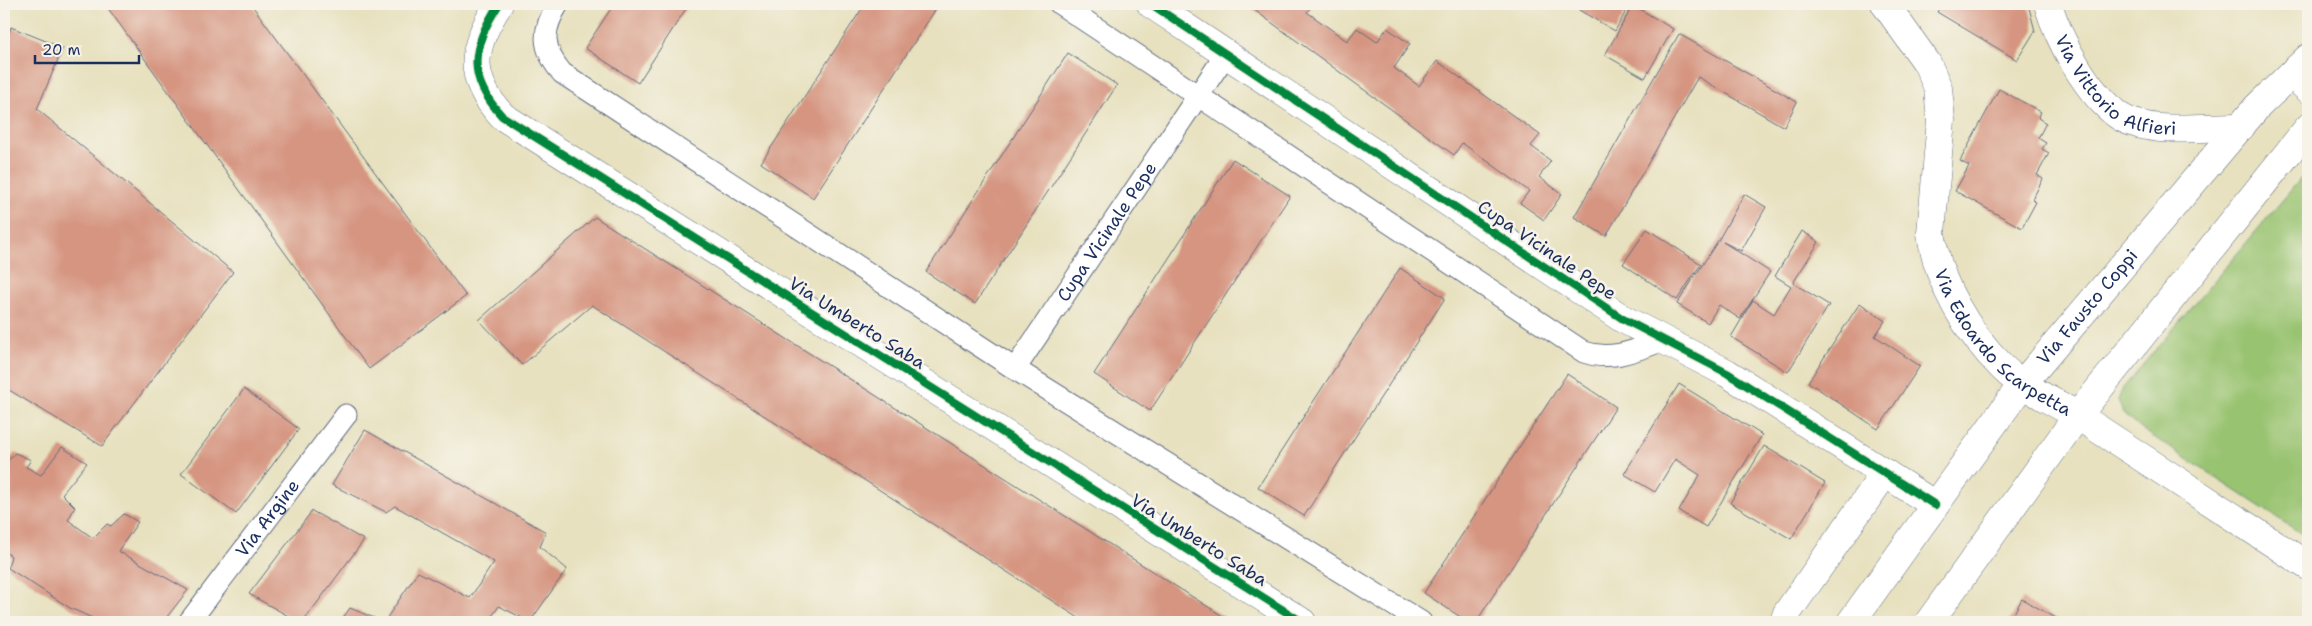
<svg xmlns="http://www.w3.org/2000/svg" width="2312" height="626" font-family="'Shantell Sans',sans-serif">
  <rect width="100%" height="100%" fill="#f7f3e8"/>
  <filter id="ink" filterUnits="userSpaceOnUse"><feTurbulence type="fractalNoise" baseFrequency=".02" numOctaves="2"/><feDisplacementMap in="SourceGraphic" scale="10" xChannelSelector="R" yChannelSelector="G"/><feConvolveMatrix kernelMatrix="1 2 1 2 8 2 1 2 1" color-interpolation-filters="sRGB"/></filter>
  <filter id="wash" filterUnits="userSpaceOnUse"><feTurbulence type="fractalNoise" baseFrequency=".0096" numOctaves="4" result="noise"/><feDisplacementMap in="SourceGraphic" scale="20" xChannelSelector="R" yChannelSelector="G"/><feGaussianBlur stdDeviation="1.12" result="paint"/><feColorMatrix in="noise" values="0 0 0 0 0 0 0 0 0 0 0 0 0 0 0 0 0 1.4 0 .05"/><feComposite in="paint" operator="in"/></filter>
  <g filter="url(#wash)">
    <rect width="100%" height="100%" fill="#e7e1bf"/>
    <!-- green -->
    <path fill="#98c370" stroke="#5a7967" d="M2308,170V538L2140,428L2123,413L2118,400L2123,388Z"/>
    <g id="blocks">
      <!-- building -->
      <path fill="#d59581" d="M105,4H251L466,296L369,369Z
        M614,4H689L638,83L585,48Z
        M865,4H939L813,198L761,163Z
        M1246,4H1313L1307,12L1347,41L1357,28L1377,42L1387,28L1410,44L1394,68L1419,86L1437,61L1540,135L1531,146L1551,161L1539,177L1562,194L1544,220L1520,203L1529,191L1462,143L1454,155Z
        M1583,4H1630L1615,31L1579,10Z
        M1942,4H2028L2035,31L2017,60L1937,12Z
        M1633,5L1673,29L1645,78L1605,55Z
        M11,27L63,48L37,109L233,272L102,446L4,387V46Z
        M1679,34L1797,102L1784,127L1698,77L1606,236L1574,217Z
        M1068,53L1117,85L975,304L926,272Z
        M1999,89L2041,112L2038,118L2046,123L2038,138L2046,143L2042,149L2049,153L2037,175L2043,179L2032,200L2036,202L2022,228L1955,191L1969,166L1960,161Z
        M1233,159L1290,196L1150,411L1094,374Z
        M1744,194L1766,207L1741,251L1723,242L1770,272L1740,319L1719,305L1708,323L1677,304L1719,239Z
        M595,217L1232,622H1085L592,305L522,365L479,320Z
        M1647,229L1701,264L1677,300L1623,264Z
        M1802,231L1819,242L1793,283L1829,305L1788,372L1731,337L1753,300L1774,314L1791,286L1775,276Z
        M1400,268L1445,298L1304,516L1258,487Z
        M1860,303L1885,321L1875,336L1920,366L1878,429L1808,382Z
        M1567,374L1616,407L1476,622H1468L1424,593Z
        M1679,384L1762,435L1706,527L1679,511L1700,475L1675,459L1655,492L1624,474Z
        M244,389L299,429L236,514L181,474Z
        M365,430L546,532L540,547L567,569L530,622L499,606L488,622H340L350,608L384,622L418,572L470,598L494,562L395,506L386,512L332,485Z
        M1764,446L1825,483L1791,539L1730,503Z
        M62,447L87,463L62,494L75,507L68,520L93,538L107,524L111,526L124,514L138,522L118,551L188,590L163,622H101L70,608L8,568L11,556L4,551V465L15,453L31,460L26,467L41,475Z
        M312,511L364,540L303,622H299L249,594Z
        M2022,599L2063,622H2009Z"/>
    </g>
  </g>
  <g filter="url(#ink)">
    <use href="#blocks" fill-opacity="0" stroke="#626d80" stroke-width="1"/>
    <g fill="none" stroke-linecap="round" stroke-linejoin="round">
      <defs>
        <g id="service">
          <path d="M558,4C541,31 542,49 562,73L1015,369L1421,622"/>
          <path d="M1060,4L1584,352C1612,362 1638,349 1664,340"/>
          <path id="s1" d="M1015,369L1226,54"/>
          <path id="s2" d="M189,622L346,415"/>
        </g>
        <g id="minor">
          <path d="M499,4C471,47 466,77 502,116L1302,622"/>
          <path d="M1151,4L1623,319L1727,373L1935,505"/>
          <path id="s3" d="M1885,4L1927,63L1938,88L1941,120L1931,233C1938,284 1967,332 2003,368C2026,391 2059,403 2086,421C2160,469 2234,517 2308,566"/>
          <path id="s4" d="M2048,4C2059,41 2087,93 2119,116C2129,123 2148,127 2160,128C2186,130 2214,127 2241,127"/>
          <path d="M2291,74L2308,89"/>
          <path d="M1784,622L1787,613L1885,473"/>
          <path id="s5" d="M1851,622L2023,383L2257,107L2308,58"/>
          <path d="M1929,622L2078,415L2308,128"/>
        </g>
      </defs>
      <!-- service casing -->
      <use href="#service" stroke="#626d80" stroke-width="23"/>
      <!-- minor casing -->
      <use href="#minor" stroke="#626d80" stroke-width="29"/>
      <!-- service -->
      <use href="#service" stroke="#fff" stroke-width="21"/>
      <!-- minor -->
      <use href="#minor" stroke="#fff" stroke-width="28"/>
      <defs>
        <path id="cycleway" d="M499,4C471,47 466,77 502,116L1302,622
          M1151,4L1623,319L1727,373L1935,505"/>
      </defs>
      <!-- cycleway casing -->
      <use href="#cycleway" stroke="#f7f3e8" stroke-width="11"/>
      <!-- cycleway -->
      <use href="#cycleway" stroke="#00873e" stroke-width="8"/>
    </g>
  </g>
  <g text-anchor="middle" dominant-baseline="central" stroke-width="5" stroke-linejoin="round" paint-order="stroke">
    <!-- street labels -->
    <g font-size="18" fill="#1b2f5e" stroke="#f7f3e8">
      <text stroke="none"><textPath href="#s4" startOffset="114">Via Vittorio Alfieri</textPath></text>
      <text stroke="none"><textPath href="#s1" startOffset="165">Cupa Vicinale Pepe</textPath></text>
      <text transform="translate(1547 250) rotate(34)">Cupa Vicinale Pepe</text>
      <text stroke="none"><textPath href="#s5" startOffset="394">Via Fausto Coppi</textPath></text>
      <text transform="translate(857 323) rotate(32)">Via Umberto Saba</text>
      <text stroke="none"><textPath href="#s3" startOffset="382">Via Edoardo Scarpetta</textPath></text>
      <text stroke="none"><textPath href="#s2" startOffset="130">Via Argine</textPath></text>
      <text transform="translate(1199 540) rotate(32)">Via Umberto Saba</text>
    </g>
  </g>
  <!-- margin -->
  <rect width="2312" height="626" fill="none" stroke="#f7f3e8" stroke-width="20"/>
  <!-- scale -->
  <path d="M35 55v8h104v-8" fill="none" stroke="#1b2f5e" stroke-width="2.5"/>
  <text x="42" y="55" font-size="15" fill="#1b2f5e" stroke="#f7f3e8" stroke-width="4" paint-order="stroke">20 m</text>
</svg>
